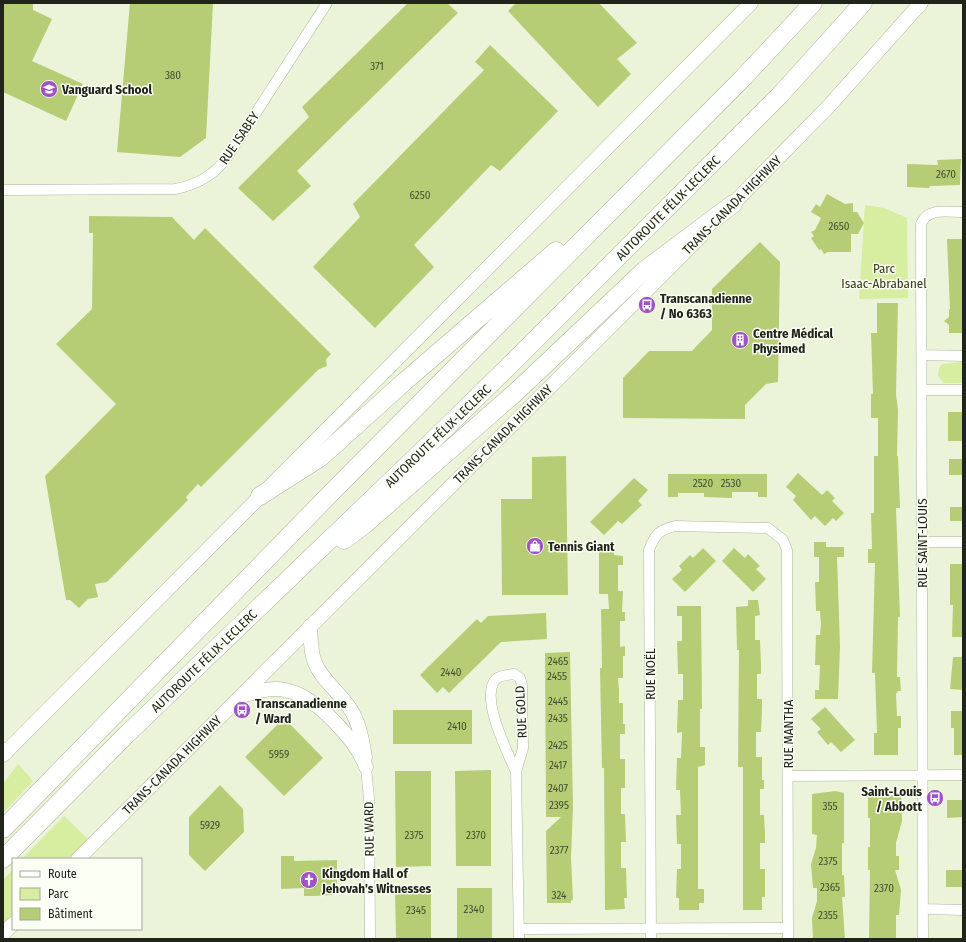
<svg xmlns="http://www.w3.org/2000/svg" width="966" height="942" font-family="'Fira Sans Condensed',sans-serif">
  <rect width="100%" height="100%" fill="#ebf4d9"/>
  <!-- green -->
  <path fill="#d7ed9f" d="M865,205L884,208L907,218L908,298L859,299Z
    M963,362V383H944L938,376L939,368L942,364Z
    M18,764L33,781L3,813V784Z
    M64,816L88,839L68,859H22Z
    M13,869V914L3,925V880Z"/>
  <!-- building -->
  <path fill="#b6cd76" d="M3,3H33V10L52,19L32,61L83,84L66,121L3,92Z
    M130,3H213L206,138L180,157L117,152Z
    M408,3H447L458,13L297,171L311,186L273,221L238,188L309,117L302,107Z
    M516,3H599L637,43L617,59L631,74L598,107L508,11Z
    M490,45L558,111L500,171L491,165L414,245L434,267L375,328L313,267L360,217L353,204L484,70L475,62Z
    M961,159L960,185L930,186L929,188L907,187V164L938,165L937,160Z
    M827,194L845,204L853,203V212H857L864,223L858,234H851V252H828L824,254L821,249L819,250L811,238L814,236L811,232L815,230L821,218L811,212L816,204L820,207Z
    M89,216L172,217L194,240L205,228L331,354L326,359L327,366L319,369L201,487L198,484L186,497L188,500L107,582L95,584L98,597L88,599L79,608L70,600H66L45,476L116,404L56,344L92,309L93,233H89Z
    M947,239H963V333H949V325L944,321L949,317V309H950Z
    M760,242L780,262L778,382L766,384L745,405V419L623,418V378L649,351H692L712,330V289Z
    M877,303H898L896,394L898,410L897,456H898L900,508H896L900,617H898L897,677H900L901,691H898L896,694L897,716H901V728H898V755H874V733H877L875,673H872L875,563H868V549H872L871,513H874V456H878V418H871V394H873L871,333H877Z
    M948,412H963V441H948Z
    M566,456L568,595H502L501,499H532V457Z
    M949,459H963V475H949Z
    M798,473L822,495L827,490L835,498L832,501L844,513L836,521L833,518L825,526L815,516L811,520L793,500L796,496L786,487Z
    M668,474H767V497H758V492H732V498L704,497V493H678V497H668Z
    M634,478L648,490L638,501L642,505L622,524L618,521L604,535L590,522Z
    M950,507H963V521H950Z
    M814,542H826V547H844V557H837L840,646L838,699H815V690H819L820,665H815L816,635H820L821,624L820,611H816L815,582H819V557H814Z
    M703,548L716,561L685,592L672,579L682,570L679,566L690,555L693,558Z
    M734,548L745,558L748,554L760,566L756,569L766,579L753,592L722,561Z
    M599,549H614V555L623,556V565H618V591H623L622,612H625V621H620V647L625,646V656H623V678H618L619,690V703H623V724H625V734H620V759H625V788H621V814H625L626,842H621V868H626L627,898H624L625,909L605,910L604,768H602L600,668H602L601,609H609L608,594H599Z
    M950,564H963V637H952L953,605H950Z
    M748,600H758L760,615L755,616V640H760L761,664V674H757V699H762V708L761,732H756V757H762V780H764V789H760V815H764L765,834V843H760V869H765V897H762V910H743V767H738L739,650H737L736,607L748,606Z
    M677,606H701L702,709H700V747H705V765L698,767V889H704V903H699V910H679V898H676L677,869H681V844H677L676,815H681L680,790H676L677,758H681L682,732L677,733L678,700H683V674H678L677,641H682V616H677Z
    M546,613L547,639L501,642L449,693L443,687L437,693L420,675L477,619L481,623L488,616Z
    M570,652L573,806L571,858L573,900H571V903H547L546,831L561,817H546L545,653Z
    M953,657H963V690L950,689Z
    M825,707L855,740L841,752L831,742L828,745L817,732L821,729L811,719Z
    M393,710H472V744H393Z
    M951,711H963V755H954V728H951Z
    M284,718L323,758L284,796L245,757Z
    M491,770V866H456L455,771Z
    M395,771H431V866L396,867Z
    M220,785L243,809L244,832L205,871L189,855V817Z
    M835,791L844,793V843H842V875H844L845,897H842L845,939H813L812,918L817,901V888H813L811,864L816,848L817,835L812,834V794Z
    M901,795L902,821L896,843V856H899V870H895L901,890L899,915H896V939H869L870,870H868V847H870V818H868V796Z
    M947,800H963V817L947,818Z
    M281,856H294V861L337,860V888H332V895L314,896H304V888L281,889Z
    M946,870H963V887H946Z
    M457,888H492V939H457Z
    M395,890H431V939H396Z"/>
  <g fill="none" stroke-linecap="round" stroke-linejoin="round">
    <defs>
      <path id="street" d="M3,190L175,189C197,185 215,175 228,156L327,3
        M922,355L963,356
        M922,390H963
        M922,542H963
        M366,767L369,799L370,939
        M516,772C508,753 479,697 496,679C501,675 508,675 514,674L520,678L522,685L523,748L516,772L519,939
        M788,776L963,775
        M923,909L963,910
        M519,929L788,928
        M651,939L649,550C655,534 659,530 675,526L768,528L783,540L787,550L788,939
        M923,939L921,224C928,207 947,212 963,212"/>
      <path id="secondary" d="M726,211L828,107L921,3
        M310,626C311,638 310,651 315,663C322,680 338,691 349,707C359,721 362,739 365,757
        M241,696C256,692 273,686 289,691C317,698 357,741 366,767
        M3,755L751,3
        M78,859L701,236
        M3,934L13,924"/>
      <path id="primary" d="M3,753L6,751"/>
      <path id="highway" d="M260,496L321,457L404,382L556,251
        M344,540L364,525L516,392L645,270L733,204
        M3,829L332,492L743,78L813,3
        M3,859L125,736L421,452L509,366L780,95L863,3"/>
    </defs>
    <!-- street casing -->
    <use href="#street" stroke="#aeb69d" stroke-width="11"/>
    <!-- secondary casing -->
    <use href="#secondary" stroke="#aeb69d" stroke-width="15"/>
    <!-- primary casing -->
    <use href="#primary" stroke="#aeb69d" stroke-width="17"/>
    <!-- highway casing -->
    <use href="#highway" stroke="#aeb69d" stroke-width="19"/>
    <!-- street -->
    <use href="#street" stroke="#fff" stroke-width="10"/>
    <!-- secondary -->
    <use href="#secondary" stroke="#fff" stroke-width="14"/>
    <!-- primary -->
    <use href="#primary" stroke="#fff" stroke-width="16"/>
    <!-- highway -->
    <use href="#highway" stroke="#fff" stroke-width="18"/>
  </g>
  <!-- icons -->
  <defs>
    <symbol id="school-disc" viewBox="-11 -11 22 22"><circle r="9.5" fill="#9f53c4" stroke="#fbfff4"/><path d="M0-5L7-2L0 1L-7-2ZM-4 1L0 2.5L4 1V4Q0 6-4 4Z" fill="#fff"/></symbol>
    <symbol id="bus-disc" viewBox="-11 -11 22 22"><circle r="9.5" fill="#9f53c4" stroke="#fbfff4"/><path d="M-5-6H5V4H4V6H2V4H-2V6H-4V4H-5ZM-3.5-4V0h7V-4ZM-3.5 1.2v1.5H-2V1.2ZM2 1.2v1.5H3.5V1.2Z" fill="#fff"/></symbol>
    <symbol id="building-disc" viewBox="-11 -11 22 22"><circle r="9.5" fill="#9f53c4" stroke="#fbfff4"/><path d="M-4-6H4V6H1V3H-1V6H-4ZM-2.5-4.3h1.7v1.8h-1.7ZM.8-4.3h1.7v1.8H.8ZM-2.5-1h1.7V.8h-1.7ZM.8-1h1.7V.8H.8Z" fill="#fff"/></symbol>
    <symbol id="shop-disc" viewBox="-11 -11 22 22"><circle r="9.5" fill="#9f53c4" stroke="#fbfff4"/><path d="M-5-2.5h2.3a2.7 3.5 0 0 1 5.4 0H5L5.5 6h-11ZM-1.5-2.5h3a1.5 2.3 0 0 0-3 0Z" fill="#fff"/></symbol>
    <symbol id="church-disc" viewBox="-11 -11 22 22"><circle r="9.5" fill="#9f53c4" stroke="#fbfff4"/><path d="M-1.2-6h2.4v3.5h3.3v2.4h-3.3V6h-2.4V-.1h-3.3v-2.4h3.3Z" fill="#fff"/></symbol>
  </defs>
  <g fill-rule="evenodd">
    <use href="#school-disc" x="39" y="79" width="20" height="20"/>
    <use href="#bus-disc" x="637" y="295" width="20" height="20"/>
    <use href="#building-disc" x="730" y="330" width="20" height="20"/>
    <use href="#shop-disc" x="525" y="536" width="20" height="20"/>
    <use href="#bus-disc" x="232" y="700" width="20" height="20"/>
    <use href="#bus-disc" x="925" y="788" width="20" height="20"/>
    <use href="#church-disc" x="299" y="870" width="20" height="20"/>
  </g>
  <g text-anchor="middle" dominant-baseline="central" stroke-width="3" stroke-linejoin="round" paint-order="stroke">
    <!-- number labels -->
    <g font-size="11" fill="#464e31">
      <text x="377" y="66">371</text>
      <text x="173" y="75">380</text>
      <text x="946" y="174">2670</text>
      <text x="420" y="195">6250</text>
      <text x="839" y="226">2650</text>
      <text x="703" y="483">2520</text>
      <text x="731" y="483">2530</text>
      <text x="558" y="661">2465</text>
      <text x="451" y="672">2440</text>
      <text x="557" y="676">2455</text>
      <text x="558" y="701">2445</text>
      <text x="558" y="718">2435</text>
      <text x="457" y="726">2410</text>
      <text x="558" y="745">2425</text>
      <text x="279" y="754">5959</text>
      <text x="558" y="765">2417</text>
      <text x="558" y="788">2407</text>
      <text x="559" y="805">2395</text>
      <text x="830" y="806">355</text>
      <text x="210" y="825">5929</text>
      <text x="414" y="835">2375</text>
      <text x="476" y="835">2370</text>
      <text x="559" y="850">2377</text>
      <text x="828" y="861">2375</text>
      <text x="830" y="887">2365</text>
      <text x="884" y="888">2370</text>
      <text x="559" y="895">324</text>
      <text x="474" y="909">2340</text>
      <text x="416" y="910">2345</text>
      <text x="828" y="915">2355</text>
    </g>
    <!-- poi labels -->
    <g font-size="13" font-weight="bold" fill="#21241a" stroke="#fbfff4" text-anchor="start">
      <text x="62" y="89">Vanguard School</text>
      <text x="660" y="298">Transcanadienne<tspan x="660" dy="15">/ No 6363</tspan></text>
      <text x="753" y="333">Centre Médical<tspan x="753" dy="15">Physimed</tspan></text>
      <text x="548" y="546">Tennis Giant</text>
      <text x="255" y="703">Transcanadienne<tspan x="255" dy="15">/ Ward</tspan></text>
      <text x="922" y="791" text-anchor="end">Saint-Louis<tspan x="922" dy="15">/ Abbott</tspan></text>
      <text x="322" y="873">Kingdom Hall of<tspan x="322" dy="15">Jehovah's Witnesses</tspan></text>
    </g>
    <!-- street labels -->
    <g font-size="13" fill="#21241a" stroke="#fbfff4">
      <text transform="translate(239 138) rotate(-56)">RUE ISABEY</text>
      <text transform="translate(732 205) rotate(-45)">TRANS-CANADA HIGHWAY</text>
      <text transform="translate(668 208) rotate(-45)">AUTOROUTE FÉLIX-LECLERC</text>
      <text transform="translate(503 434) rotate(-45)">TRANS-CANADA HIGHWAY</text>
      <text transform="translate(438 436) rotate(-44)">AUTOROUTE FÉLIX-LECLERC</text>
      <text transform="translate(922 543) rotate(-90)">RUE SAINT-LOUIS</text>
      <text transform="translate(204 661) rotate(-44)">AUTOROUTE FÉLIX-LECLERC</text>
      <text transform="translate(650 674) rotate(-90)">RUE NOËL</text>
      <text transform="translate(521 712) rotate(-93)">RUE GOLD</text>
      <text transform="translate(788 734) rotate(-90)">RUE MANTHA</text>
      <text transform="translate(172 765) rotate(-45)">TRANS-CANADA HIGHWAY</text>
      <text transform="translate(369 829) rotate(-91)">RUE WARD</text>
    </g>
    <!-- park labels -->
    <g font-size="13" fill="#343d18" stroke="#fbfff4">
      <text x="884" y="268">Parc<tspan x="884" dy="15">Isaac-Abrabanel</tspan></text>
    </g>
  </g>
  <!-- border -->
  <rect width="966" height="942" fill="none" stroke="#21241a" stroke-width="8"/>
  <!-- legend -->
  <rect x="12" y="858" width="130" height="72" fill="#fbfff4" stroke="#a4a79d"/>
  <rect x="20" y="871" width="20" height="6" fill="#ffffff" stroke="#a4a79d"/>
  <text x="48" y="878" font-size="12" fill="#21241a">Route</text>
  <rect x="20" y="888" width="20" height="12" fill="#d7ed9f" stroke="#a4a79d"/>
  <text x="48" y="898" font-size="12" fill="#21241a">Parc</text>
  <rect x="20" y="908" width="20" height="12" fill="#b6cd76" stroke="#a4a79d"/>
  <text x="48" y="918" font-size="12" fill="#21241a">Bâtiment</text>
</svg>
